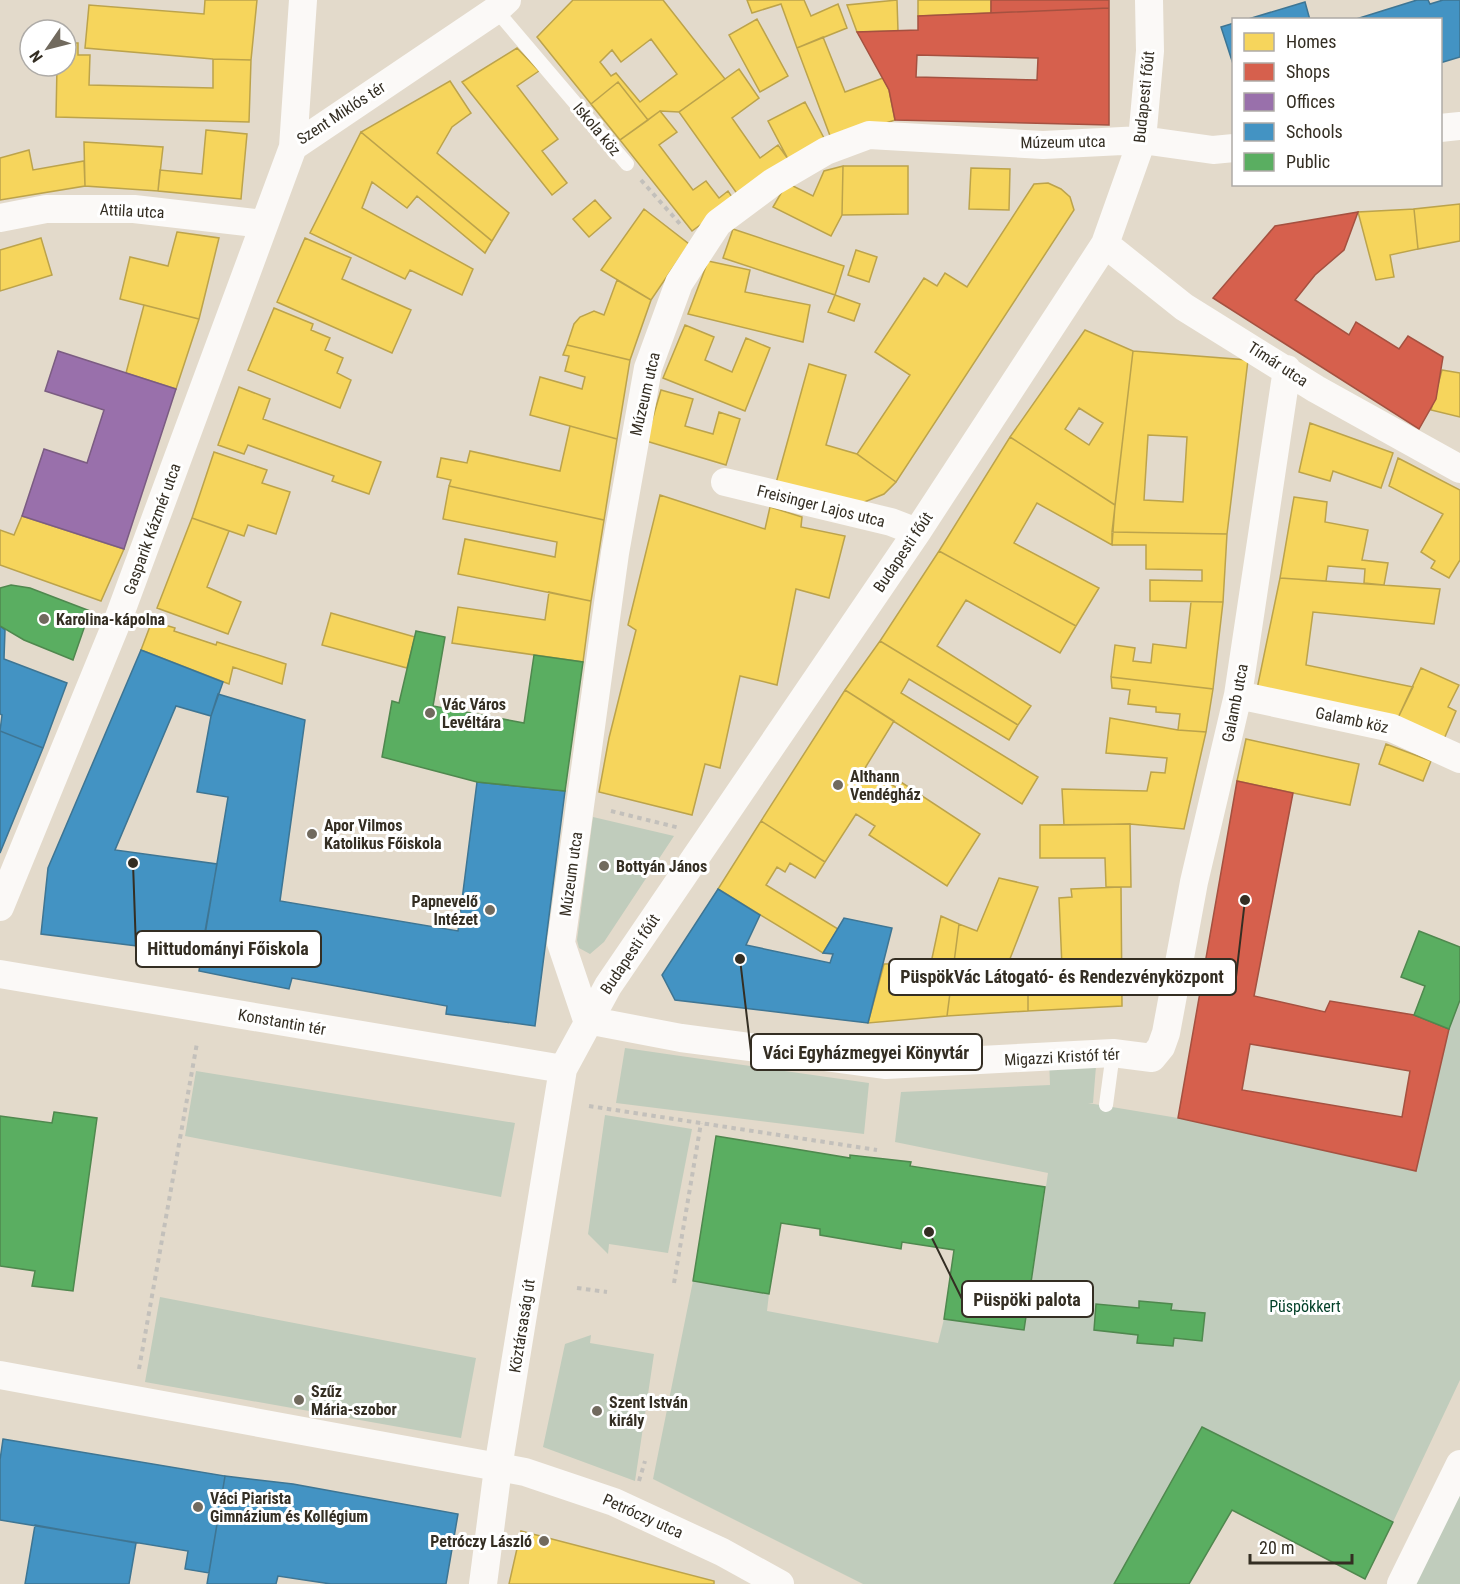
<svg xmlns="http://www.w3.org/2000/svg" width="1460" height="1584" font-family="'Roboto Condensed',sans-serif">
  <rect width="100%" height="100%" fill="#e3dacb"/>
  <!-- green -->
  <path fill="#c0ccbc" d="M593,817L674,836L604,942L590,954L579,948L577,940Z
    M1460,1000V1380L1393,1522L1202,1427L1114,1584H863L653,1479L693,1281L769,1294L767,1311L938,1343L944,1319L1024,1330L1048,1173L895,1142L901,1092L1050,1085L1049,1058L1097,1054L1093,1103H1088L1178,1118L1416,1171L1449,1029Z
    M625,1048L869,1083L864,1134L616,1103Z
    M196,1071L515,1123L501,1197L185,1136Z
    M605,1115L692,1129L668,1253L609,1244L608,1254L588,1234Z
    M160,1297L476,1358L461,1438L145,1382Z
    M591,1335L590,1343L654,1354L635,1481L543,1447L565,1344Z
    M1460,1464V1584H1401Z"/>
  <!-- homes -->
  <path fill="#f6d55c" stroke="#bca34b" stroke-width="1.5" fill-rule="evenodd" d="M205,0H257L251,60L213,59L85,48L89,5L204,14Z
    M573,0H663L725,79L679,112L660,111L648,120L618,82L591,104L537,37ZM651,39L677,74L640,102L616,73L611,76L600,62L612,50L621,62Z
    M747,0H804L811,16L838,4L847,28L797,48L781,4L752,13Z
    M897,0L898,31L857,32L847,5Z
    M918,0H991V13L918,16Z
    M757,19L788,76L760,92L729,35Z
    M823,37L845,92L883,78L889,90L895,120L832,141L797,48Z
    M66,43H78V55H90L89,85L213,88V59L251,60L249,122L56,117L57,66H66Z
    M517,48L539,71L517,86L558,139L542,151L567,183L552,195L462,82Z
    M739,69L759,98L732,118L760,158L778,145L788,159L738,195L679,112Z
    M450,81L471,113L452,127L437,153L509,213L492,241L361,132Z
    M618,82L648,120L620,140L591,104Z
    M805,102L825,140L788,159L768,121Z
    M660,111L677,132L659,145L693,190L706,181L719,198L728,191L734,200L692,231L620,140Z
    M206,130L247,134L241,199L158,191L160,170L202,174Z
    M361,132L492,241L485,253L417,196L407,208L372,182L362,208L473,269L462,295L410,270L405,279L310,233Z
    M84,142L163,147L158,191L85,186Z
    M29,150L33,170L84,161L85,186L0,200V158Z
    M843,166H908V214L842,215Z
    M843,166L842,215L831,236L773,207L787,183L813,196L824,171Z
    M971,168L1010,169L1009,210L969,209Z
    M1048,183L1061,189L1070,197L1074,210L896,482L857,454L910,375L875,352L924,278L937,286L945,273L967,287L1034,184Z
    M595,200L611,218L589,237L573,219Z
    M1460,204V241L1418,249L1414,209Z
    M644,209L689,244L651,300L601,270Z
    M1414,209L1418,249L1390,255L1394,277L1376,280L1358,212Z
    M733,229L844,266L835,295L723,258Z
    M177,232L219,238L199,319L120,299L130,257L168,266Z
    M41,238L52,275L0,291V250Z
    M305,238L351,258L342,279L411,310L392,353L277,302Z
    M856,250L877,257L869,282L848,275Z
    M708,261L750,270L745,292L810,305L803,342L688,314Z
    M617,280L651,300L630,360L567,345L574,324L580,317L594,311L604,315Z
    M835,295L860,304L854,321L828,312Z
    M144,305L199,319L176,389L126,373Z
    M274,308L313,324L311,330L330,338L325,350L343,358L337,373L351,380L340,408L248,370Z
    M685,325L714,337L705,360L732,372L746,338L770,348L745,411L663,378Z
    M1085,330L1133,351L1115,505L1010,437ZM1079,408L1103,423L1089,445L1065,429Z
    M567,345L630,360L617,439L530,415L540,377L582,389L585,377L565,371L569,356L563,355Z
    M1133,351L1248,360L1227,534L1112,532ZM1148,435L1187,437L1183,502L1144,500Z
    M809,364L846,375L826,445L857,454L896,482L884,494L862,503L776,483Z
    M1442,370L1460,373V417L1431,410Z
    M239,387L270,399L263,419L381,462L369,494L332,481L334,476L248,445L244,454L218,445Z
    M661,390L693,399L685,426L713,434L719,412L740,419L726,465L646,441Z
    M1310,423L1393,453L1381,488L1333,471L1330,481L1299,472Z
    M570,426L617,439L604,520L449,486L451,480L437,477L441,458L467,463L470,451L560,471Z
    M1010,437L1115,505L1112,545L1037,503L1014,543L1099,588L1076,626L939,551Z
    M214,452L267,470L262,483L290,492L276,534L248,525L244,536L192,518Z
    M1398,458L1460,490V560L1449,578L1431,568L1435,561L1421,552L1443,514L1389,486Z
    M449,486L604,520L591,601L458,574L465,539L555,557L557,542L443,519Z
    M660,495L765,529L770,507L802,517L801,527L845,536L829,598L796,589L777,685L740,676L720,768L705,764L692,815L599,792L609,738L636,630L628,625Z
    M1294,497L1327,502L1325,522L1368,530L1362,560L1388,563L1384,585L1364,583L1365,569L1328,566L1326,581L1280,578Z
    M22,516L124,549L101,601L0,565V530L14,535Z
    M192,518L229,531L207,587L241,602L228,634L157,608Z
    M1112,532L1227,534L1223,602L1150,601V580L1202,581V570L1146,569V545H1112Z
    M939,551L1076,626L1060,653L966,600L937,646L1031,706L1018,725L880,641Z
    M1280,578L1440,589L1434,624L1313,612L1306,665L1413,687L1398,718L1257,689Z
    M549,592L591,601L583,662L452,643L458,607L545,620Z
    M1191,602H1223L1213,689L1111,677L1115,645L1135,648L1133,661L1151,663L1153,644L1186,648Z
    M331,613L415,637L407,668L322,645Z
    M152,621L175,628L174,631L216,645L217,642L286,664L282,684L233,667L229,684L141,650Z
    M880,641L1018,725L1009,740L909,679L901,693L1038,777L1022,804L845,690Z
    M1421,668L1459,685L1448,707L1456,711L1444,739L1398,718Z
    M1111,677L1213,689L1206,732L1178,730L1180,714L1156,712V707L1128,704L1130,690L1112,688Z
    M845,690L894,721L865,768L897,788L901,782L980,834L947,886L869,835L875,826L856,814L825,862L761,821Z
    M1110,718L1178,730L1206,732L1184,829L1130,824L1064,825L1062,789L1147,791L1151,772L1165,773L1167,758L1106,753Z
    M1246,739L1359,764L1350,805L1237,781Z
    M1386,744L1431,761L1423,781L1379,764Z
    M761,821L825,862L815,878L790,863L785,872L777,867L766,885L838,929L823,953L718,889Z
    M1130,824L1131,887H1106L1105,858H1040V825Z
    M999,878L1038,887L1006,969L1028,968V1011L947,1016L959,924L977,931Z
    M1121,887L1122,1006L1028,1011V968L1062,967L1059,898L1072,897L1071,889Z
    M941,916L959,924L947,1016L868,1023L884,964L931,963Z
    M521,1531L714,1581V1584H509Z"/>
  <!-- shops -->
  <path fill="#d6604d" stroke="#a55140" stroke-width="1.5" fill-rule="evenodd" d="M991,0H1109V8L991,13Z
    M1109,8V125L895,120L889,90L857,32L918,30V16ZM917,55L1038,58L1037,80L916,77Z
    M1358,212L1344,250L1315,275L1295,300L1349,335L1356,322L1399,349L1408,336L1443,357L1436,399L1419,429L1213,298L1275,226Z
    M1237,781L1293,793L1254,996L1325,1012L1330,1001L1414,1015L1449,1029L1416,1171L1178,1118ZM1250,1044L1410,1071L1402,1117L1242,1090Z"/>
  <!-- offices -->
  <path fill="#9970ab" stroke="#7b5c82" stroke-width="1.5" d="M58,351L176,389L124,549L22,516L44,449L87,463L104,410L45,391Z"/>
  <!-- schools -->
  <path fill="#4393c3" stroke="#3e7593" stroke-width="1.5" d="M1417,0H1428L1430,4L1443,0H1460V57L1440,63V20H1353Z
    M1305,2L1310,20H1245Z
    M1234,23V67L1221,27Z
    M0,626L5,630L4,659L67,683L43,748L0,731L2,715L0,714Z
    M141,650L223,682L211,716L176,706L115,850L217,864L201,954L41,934L48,868Z
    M218,694L305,720L280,901L458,931L477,782L565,791L535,1026L446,1014L447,1006L292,978L289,989L199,971L228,797L197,792L211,716Z
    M0,731L43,748L0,853Z
    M718,889L760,915L746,945L830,963L833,954L823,953L844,918L892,928L868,1023L675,1000L662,975Z
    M3,1439L225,1476L209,1573L185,1569L188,1551L0,1520V1460Z
    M225,1476L293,1484L458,1514L446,1584H331L278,1576L276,1584H207Z
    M35,1525L136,1543L129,1584H25Z"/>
  <!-- public -->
  <path fill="#5aae61" stroke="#4f884e" stroke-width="1.5" d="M11,585L30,588L90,611L73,660L24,640L0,626V588Z
    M416,631L445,637L433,706L524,723L534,655L583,662L565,791L477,782L382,757L392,701L399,703Z
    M1419,931L1460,947V1000L1449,1029L1414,1015L1425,986L1401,977Z
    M54,1112L97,1118L73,1291L32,1286L35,1271L0,1266V1116L52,1123Z
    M716,1136L850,1158V1155L911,1162L910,1166L1045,1187L1024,1330L944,1319L954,1250L902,1242L901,1249L820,1235V1229L781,1223L769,1294L693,1281Z
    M1139,1301L1172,1304L1171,1310L1205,1313L1202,1341L1174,1338L1173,1346L1137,1343L1138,1335L1094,1330L1096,1304L1139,1308Z
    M1202,1427L1393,1522L1365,1579L1232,1510L1189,1584H1114Z"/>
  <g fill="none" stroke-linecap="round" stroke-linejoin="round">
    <!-- path -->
    <path stroke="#c3c0bb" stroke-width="4" stroke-dasharray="4.5 4.5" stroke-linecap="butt" d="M641,180L680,224
      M611,811L680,828
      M589,1106L877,1150
      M674,1283L701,1123
      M577,1288L607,1292
      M139,1369L197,1043
      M639,1481L645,1461"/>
    <!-- lane -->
    <path stroke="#fbf9f7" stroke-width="14" d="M496,10L627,164
      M1106,1105L1113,1053"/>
    <!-- street -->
    <path stroke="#fbf9f7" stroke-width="28" d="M1440,128L1460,126
      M293,147L496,10L507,0
      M1234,148L1213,150L1142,140L1043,145L869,135L826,151L773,182L718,223L679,283L648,368L615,553L561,943L587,1020L681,1038L886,1065L1113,1053L1152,1058L1161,1047L1166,1033L1194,882L1238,695L1287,369
      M0,218L46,209H134L264,224
      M1105,244L1184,307L1316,389L1460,469
      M725,482L891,522L917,532
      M1238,695L1392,728L1460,759
      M0,907L119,617L293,147L303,0
      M0,974L563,1069
      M0,1375L525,1472L614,1502L722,1552L780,1584
      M483,1584L498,1468L563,1069L608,986L917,532L1105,244L1142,140L1150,51L1149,0
      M1401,1584L1460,1464"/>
  </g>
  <!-- markers -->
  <g fill="#716a5e" stroke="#fff" stroke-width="2">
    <circle cx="44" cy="619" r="6"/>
    <circle cx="430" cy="713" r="6"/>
    <circle cx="838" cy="785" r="6"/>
    <circle cx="312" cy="834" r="6"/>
    <circle cx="604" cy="866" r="6"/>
    <circle cx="490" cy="910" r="6"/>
    <circle cx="299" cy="1400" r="6"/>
    <circle cx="597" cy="1411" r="6"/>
    <circle cx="198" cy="1507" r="6"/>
    <circle cx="544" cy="1541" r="6"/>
  </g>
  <g text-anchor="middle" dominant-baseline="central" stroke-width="6" stroke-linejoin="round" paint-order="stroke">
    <!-- street labels -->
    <g font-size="16" fill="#342e23" stroke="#fff">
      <text transform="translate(1144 97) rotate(-84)">Budapesti főút</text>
      <text transform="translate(341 113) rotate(-33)">Szent Miklós tér</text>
      <text transform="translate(597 129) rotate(50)">Iskola köz</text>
      <text transform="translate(1063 142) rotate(-1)">Múzeum utca</text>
      <text transform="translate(132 211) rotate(3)">Attila utca</text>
      <text transform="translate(1278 364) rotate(33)">Tímár utca</text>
      <text transform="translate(645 394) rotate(-77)">Múzeum utca</text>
      <text transform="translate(821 506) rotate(14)">Freisinger Lajos utca</text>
      <text transform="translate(152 529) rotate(-70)">Gasparik Kázmér utca</text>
      <text transform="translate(903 552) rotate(-56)">Budapesti főút</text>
      <text transform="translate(1235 703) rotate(-79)">Galamb utca</text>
      <text transform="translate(1352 720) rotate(12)">Galamb köz</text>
      <text transform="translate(571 874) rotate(-82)">Múzeum utca</text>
      <text transform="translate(630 954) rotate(-56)">Budapesti főút</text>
      <text transform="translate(282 1022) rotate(10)">Konstantin tér</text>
      <text transform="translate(1062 1057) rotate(-3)">Migazzi Kristóf tér</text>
      <text transform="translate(522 1326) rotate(-81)">Köztársaság út</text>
      <text transform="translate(643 1516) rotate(24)">Petróczy utca</text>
    </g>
    <!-- poi labels -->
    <g font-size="16" font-weight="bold" fill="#342e23" stroke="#fff" text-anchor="start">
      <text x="56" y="619">Karolina-kápolna</text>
      <text x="442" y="704">Vác Város<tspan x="442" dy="18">Levéltára</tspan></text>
      <text x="850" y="776">Althann<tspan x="850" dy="18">Vendégház</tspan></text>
      <text x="324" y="825">Apor Vilmos<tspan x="324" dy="18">Katolikus Főiskola</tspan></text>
      <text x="616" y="866">Bottyán János</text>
      <text x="478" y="901" text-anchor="end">Papnevelő<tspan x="478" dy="18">Intézet</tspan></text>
      <text x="311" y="1391">Szűz<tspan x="311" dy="18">Mária-szobor</tspan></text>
      <text x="609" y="1402">Szent István<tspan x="609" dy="18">király</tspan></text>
      <text x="210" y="1498">Váci Piarista<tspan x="210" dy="18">Gimnázium és Kollégium</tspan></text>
      <text x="532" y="1541" text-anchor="end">Petróczy László</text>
    </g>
    <!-- park labels -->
    <g font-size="16" fill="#003f27" stroke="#fff">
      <text x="1305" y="1306">Püspökkert</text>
    </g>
  </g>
  <!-- callouts -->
  <path fill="none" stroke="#342e23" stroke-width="2" d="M133 863L136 949M1245 900L1236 977M740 959L751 1052M929 1232L962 1299"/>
  <g fill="#342e23" stroke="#fff" stroke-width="2">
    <circle cx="133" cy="863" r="6"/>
    <circle cx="1245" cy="900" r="6"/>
    <circle cx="740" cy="959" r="6"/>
    <circle cx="929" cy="1232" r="6"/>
  </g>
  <g fill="#fff" stroke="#342e23" stroke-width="2">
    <rect x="136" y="931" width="185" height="36" rx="6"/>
    <rect x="889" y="959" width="347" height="36" rx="6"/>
    <rect x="751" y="1034" width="231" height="36" rx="6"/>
    <rect x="962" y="1281" width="131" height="36" rx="6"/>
  </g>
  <g font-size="18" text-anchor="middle" font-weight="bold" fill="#342e23">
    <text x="228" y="955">Hittudományi Főiskola</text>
    <text x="1062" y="983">PüspökVác Látogató- és Rendezvényközpont</text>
    <text x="866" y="1059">Váci Egyházmegyei Könyvtár</text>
    <text x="1027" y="1306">Püspöki palota</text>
  </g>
  <!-- legend -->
  <rect x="1232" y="18" width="210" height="168" fill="#ffffff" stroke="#aeaba7" stroke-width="1.5"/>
  <rect x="1244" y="33" width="30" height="18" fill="#f6d55c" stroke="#aeaba7" stroke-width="1.5"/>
  <text x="1286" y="48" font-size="18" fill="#342e23">Homes</text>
  <rect x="1244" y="63" width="30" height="18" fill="#d6604d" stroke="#aeaba7" stroke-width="1.5"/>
  <text x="1286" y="78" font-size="18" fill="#342e23">Shops</text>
  <rect x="1244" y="93" width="30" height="18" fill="#9970ab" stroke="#aeaba7" stroke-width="1.5"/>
  <text x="1286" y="108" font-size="18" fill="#342e23">Offices</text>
  <rect x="1244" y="123" width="30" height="18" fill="#4393c3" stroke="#aeaba7" stroke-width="1.5"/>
  <text x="1286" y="138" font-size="18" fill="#342e23">Schools</text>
  <rect x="1244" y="153" width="30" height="18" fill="#5aae61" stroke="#aeaba7" stroke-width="1.5"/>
  <text x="1286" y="168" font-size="18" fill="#342e23">Public</text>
  <!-- north arrow -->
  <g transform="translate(48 48) rotate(235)"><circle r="28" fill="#ffffff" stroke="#aeaba7" stroke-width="1.5"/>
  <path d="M0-4.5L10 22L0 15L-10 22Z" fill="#716a5e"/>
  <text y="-9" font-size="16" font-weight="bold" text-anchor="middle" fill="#342e23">N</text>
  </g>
  <!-- scale -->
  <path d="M1250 1554v9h102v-9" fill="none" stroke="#342e23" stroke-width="3"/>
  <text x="1259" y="1554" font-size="18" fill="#342e23" stroke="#ffffff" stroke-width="4.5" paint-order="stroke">20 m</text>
</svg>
